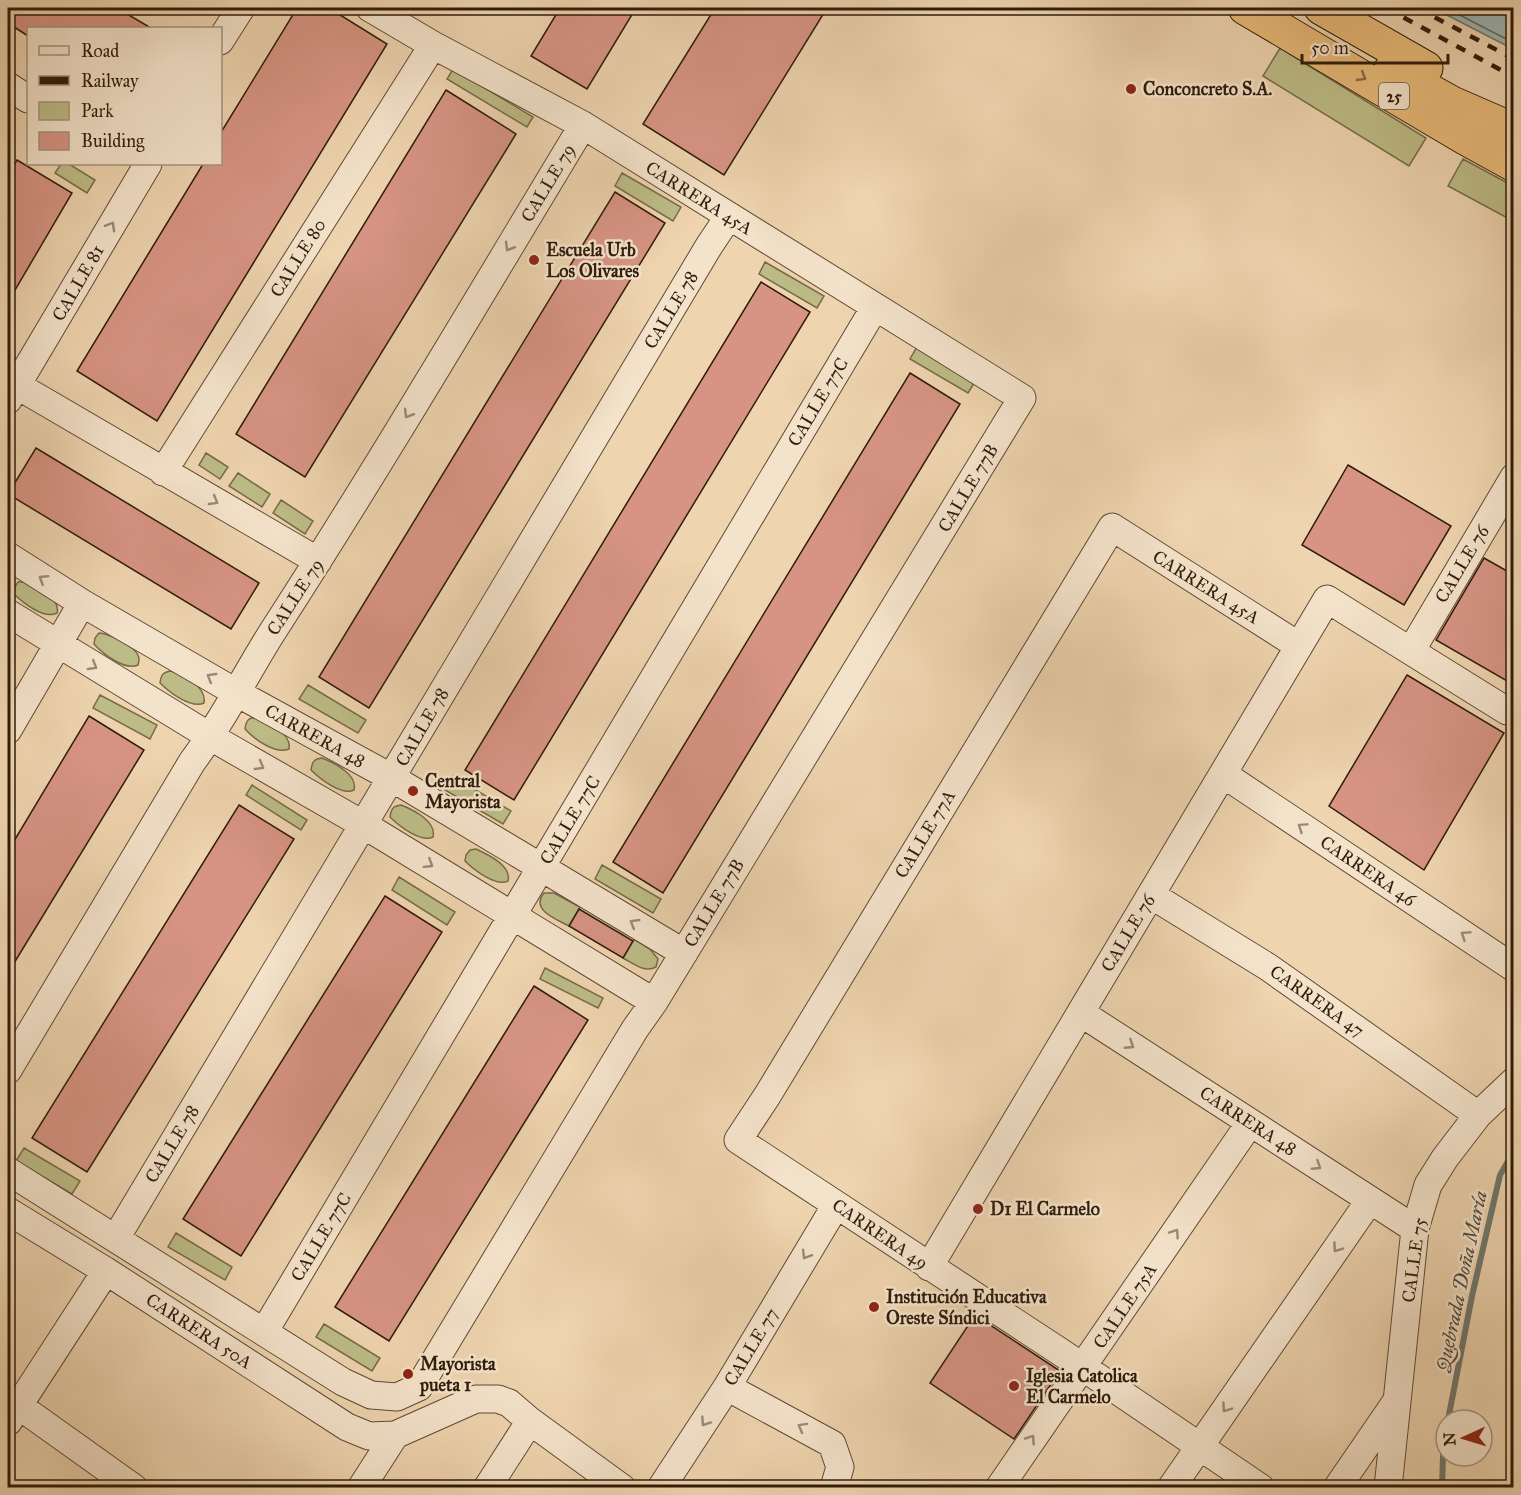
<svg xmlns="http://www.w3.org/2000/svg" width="1521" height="1495" font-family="'IM FELL Great Primer',serif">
  <rect width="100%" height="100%" fill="#eed4af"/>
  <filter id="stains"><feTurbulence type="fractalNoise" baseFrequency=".00333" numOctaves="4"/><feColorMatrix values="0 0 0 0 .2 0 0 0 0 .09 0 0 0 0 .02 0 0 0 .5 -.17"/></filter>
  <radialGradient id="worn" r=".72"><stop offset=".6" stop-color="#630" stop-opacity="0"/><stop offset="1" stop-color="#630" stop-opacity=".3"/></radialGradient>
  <!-- green -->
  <path fill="#bdbc87" stroke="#766c49" stroke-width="1.5" d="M1280,48L1426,138L1409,166L1263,76Z
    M453,69L533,117L527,127L447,79Z
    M1463,159L1513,186V221L1448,186Z
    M61,164H69L95,180L87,193L55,173Z
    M622,173L681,207L673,221L615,186Z
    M765,262L824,296L817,308L759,274Z
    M918,345L976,380L968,393L910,359Z
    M206,453L228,467L220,479L199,465Z
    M238,473L270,494L262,507L229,486Z
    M281,500L313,521L305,534L273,513Z
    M18,582H24C36,589 61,597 57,613C44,620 22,602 13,593L15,587Z
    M99,633C108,633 134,646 138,655C140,659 139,660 138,665C125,671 103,654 94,644L95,638Z
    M171,671C184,675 207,687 204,703C191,709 169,692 160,683C161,675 163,672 171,671Z
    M308,685L366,720L358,733L299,699Z
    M100,695L157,725L150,739L93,708Z
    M256,717C269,722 292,734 289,749C276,755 254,739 245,729C246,721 248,718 256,717Z
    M322,758C335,763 358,775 354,790C342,796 320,779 311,770C312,762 314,759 322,758Z
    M452,776L511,811L503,824L445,790Z
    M252,785L307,820L301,830L246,795Z
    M401,805C414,810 437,822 433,837C421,843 399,826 390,817C391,809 393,806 401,805Z
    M476,849C489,855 512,866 508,881C496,887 474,870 465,861L466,855L470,850Z
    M602,865L661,899L653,913L595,879Z
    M399,877L455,912L447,925L392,890Z
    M544,893H554L580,907L569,926C556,919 530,910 544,893Z
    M634,939L650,949L658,959L656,967C644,973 634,964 623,958Z
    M545,968L603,998L598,1008L540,979Z
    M24,1148L80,1181L72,1194L16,1161Z
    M176,1233L232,1267L225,1280L168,1247Z
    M324,1324L380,1358L372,1371L316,1337Z"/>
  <!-- water -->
  <path fill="#9cb6b4" stroke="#707870" stroke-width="1.5" d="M1433,8H1513V49L1437,10Z"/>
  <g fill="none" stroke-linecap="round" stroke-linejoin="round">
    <!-- shore -->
    <path stroke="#666960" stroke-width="1.5" d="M1446,8L1514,43"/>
    <!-- stream -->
    <path stroke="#707870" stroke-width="6" d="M1448,1420L1472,1296L1500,1175L1514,1151
      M1442,1488L1443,1456L1446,1433"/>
  </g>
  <!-- building -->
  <path fill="#d79484" stroke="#2f1c0b" stroke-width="1.5" d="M8,8H117L151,28H28V36L8,23Z
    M297,8H329L387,44L157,421L77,371L203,164H220V134Z
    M560,8H636L587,89L531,56Z
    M715,8H827L724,175L643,124Z
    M446,90L516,134L305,477L236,434Z
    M17,160L72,193L8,302V177Z
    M615,192L665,223L369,708L319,677Z
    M761,282L810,312L514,800L465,770Z
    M910,373L960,404L663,893L613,862Z
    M36,448L259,583L231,629L8,494Z
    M1348,465L1451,526L1404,605L1302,545Z
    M1484,558L1514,575V685L1436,640Z
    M1407,675L1504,733L1424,870L1329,806Z
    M89,716L144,750L8,973V851Z
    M239,805L294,839L87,1172L32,1138Z
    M385,896L442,932L241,1256L183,1219Z
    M579,909L633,941L623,958L569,926Z
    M534,986L588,1020L389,1341L335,1307Z
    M975,1315L1060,1371L1014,1439L930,1383Z"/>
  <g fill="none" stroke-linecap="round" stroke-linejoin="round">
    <defs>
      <path id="minor" d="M220,41L241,8
        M8,86L28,99
        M18,386L318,561
        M8,400L148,164
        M163,472L433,45
        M8,556L82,603L237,693L392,778L684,953
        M8,613L211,737L364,825L654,1002
        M1411,651L1514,477
        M8,730L82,603
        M1223,774L1514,968
        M1151,895L1268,967L1478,1115
        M1081,1013L1415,1229
        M8,1070L192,762C223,721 245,675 273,631C380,465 481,294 583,125
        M8,1171L343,1382L371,1395L397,1397L419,1387L635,1029L654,1002L1022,398L583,125L433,45L370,8
        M8,1211L106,1271L347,1427L369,1436L395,1435L476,1399H498L509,1403L530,1421L622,1488
        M116,1238L709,246L729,216
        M929,1267L1327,599L1507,711
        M264,1332L875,307
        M727,1387L832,1444L840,1467L834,1488
        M8,1398L134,1488
        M8,1422L106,1271
        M361,1488L395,1435
        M487,1488L530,1421
        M661,1488L727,1387L836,1205
        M999,1488L1250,1123
        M1171,1488L1370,1200
        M1261,1488L1062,1353L738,1140L767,1096L1112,527L1299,646
        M1337,1488L1396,1402
        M1388,1488L1415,1229L1428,1185L1445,1158L1478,1115L1514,1081"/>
      <path id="highway" d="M1245,8L1465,138L1514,165
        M1321,8L1426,68
        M1391,69L1452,103L1514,130"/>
    </defs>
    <!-- minor casing -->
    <use href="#minor" stroke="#5f4a34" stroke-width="29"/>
    <!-- highway casing -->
    <use href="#highway" stroke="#2f1c0b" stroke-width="35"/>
    <!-- minor -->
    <use href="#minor" stroke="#f4e3cb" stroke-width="27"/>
    <!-- highway -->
    <use href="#highway" stroke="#e7ba78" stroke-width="33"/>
    <!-- rail -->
    <path stroke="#2f1c0b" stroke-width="4.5" stroke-dasharray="10 10" stroke-linecap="butt" d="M1386,8L1514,77
      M1417,8L1514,59"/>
  </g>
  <!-- one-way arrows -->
  <defs><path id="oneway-chevron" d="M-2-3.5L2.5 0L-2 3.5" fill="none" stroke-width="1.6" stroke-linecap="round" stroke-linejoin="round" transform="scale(1.5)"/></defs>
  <use stroke="#8b6b42" href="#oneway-chevron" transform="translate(1362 77) rotate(31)"/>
  <g stroke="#9b8975">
    <use href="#oneway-chevron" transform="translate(111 226) rotate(-60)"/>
    <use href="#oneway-chevron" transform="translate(509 247) rotate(121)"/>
    <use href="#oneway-chevron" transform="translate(408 414) rotate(121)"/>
    <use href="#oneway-chevron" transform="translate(214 501) rotate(30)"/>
    <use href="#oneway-chevron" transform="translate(43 579) rotate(-148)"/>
    <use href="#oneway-chevron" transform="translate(93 666) rotate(31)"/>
    <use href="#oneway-chevron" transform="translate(211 677) rotate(-149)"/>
    <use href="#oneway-chevron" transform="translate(260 766) rotate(30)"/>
    <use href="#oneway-chevron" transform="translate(1302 827) rotate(-146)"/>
    <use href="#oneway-chevron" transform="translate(429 864) rotate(32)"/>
    <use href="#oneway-chevron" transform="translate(634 923) rotate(-149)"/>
    <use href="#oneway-chevron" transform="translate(1465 935) rotate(-146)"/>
    <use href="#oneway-chevron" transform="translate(1130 1045) rotate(33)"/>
    <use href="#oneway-chevron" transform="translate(1317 1166) rotate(33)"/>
    <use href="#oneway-chevron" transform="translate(1175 1233) rotate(-56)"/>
    <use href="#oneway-chevron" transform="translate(1337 1248) rotate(125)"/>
    <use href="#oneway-chevron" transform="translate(806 1255) rotate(121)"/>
    <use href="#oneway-chevron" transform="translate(1226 1408) rotate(125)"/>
    <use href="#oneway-chevron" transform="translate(705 1422) rotate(124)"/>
    <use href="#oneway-chevron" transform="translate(802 1427) rotate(-151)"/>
    <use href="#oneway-chevron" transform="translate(1031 1439) rotate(-56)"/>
  </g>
  <!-- markers -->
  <g fill="#8f2418" stroke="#f4e3cb" stroke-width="2">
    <circle cx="1131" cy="89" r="6"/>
    <circle cx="534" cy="260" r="6"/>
    <circle cx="413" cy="791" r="6"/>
    <circle cx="978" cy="1209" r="6"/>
    <circle cx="874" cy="1307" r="6"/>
    <circle cx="408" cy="1374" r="6"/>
    <circle cx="1014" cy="1386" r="6"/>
  </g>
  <g text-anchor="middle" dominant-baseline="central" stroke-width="5" stroke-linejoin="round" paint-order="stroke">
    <!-- shield labels -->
    <rect fill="#f4e3cb" stroke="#6a5845" stroke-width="1.5" x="1379" y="83" width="30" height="26" rx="4.5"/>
    <g font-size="16" font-weight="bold" fill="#2f1c0b">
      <text x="1394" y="96">25</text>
    </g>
    <!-- poi labels -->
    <g font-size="18" font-weight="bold" fill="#2f1c0b" stroke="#f4e3cb" text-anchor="start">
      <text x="1143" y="89">Conconcreto S.A.</text>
      <text x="546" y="250">Escuela Urb<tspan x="546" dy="21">Los Olivares</tspan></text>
      <text x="425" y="781">Central<tspan x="425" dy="21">Mayorista</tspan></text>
      <text x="990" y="1209">D1 El Carmelo</text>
      <text x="886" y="1297">Institución Educativa<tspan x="886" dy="21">Oreste Síndici</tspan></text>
      <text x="420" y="1364">Mayorista<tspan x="420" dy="21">pueta 1</tspan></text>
      <text x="1026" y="1376">Iglesia Catolica<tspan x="1026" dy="21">El Carmelo</tspan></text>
    </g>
    <!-- street labels -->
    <g font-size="18" fill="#2f1c0b" stroke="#f4e3cb">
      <text transform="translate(548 183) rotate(-59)">CALLE 79</text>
      <text transform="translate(699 198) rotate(32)">CARRERA 45A</text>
      <text transform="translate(298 258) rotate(-58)">CALLE 80</text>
      <text transform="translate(78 283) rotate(-60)">CALLE 81</text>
      <text transform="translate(671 310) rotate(-59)">CALLE 78</text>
      <text transform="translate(818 402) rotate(-59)">CALLE 77C</text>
      <text transform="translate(968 488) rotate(-59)">CALLE 77B</text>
      <text transform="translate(1462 564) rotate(-59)">CALLE 76</text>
      <text transform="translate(1206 587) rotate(32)">CARRERA 45A</text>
      <text transform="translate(295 597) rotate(-57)">CALLE 79</text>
      <text transform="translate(422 727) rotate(-60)">CALLE 78</text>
      <text transform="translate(315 736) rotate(29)">CARRERA 48</text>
      <text transform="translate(570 820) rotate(-59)">CALLE 77C</text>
      <text transform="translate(925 834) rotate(-59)">CALLE 77A</text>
      <text transform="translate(1368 871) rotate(34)">CARRERA 46</text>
      <text transform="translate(714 903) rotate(-59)">CALLE 77B</text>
      <text transform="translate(1128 933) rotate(-59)">CALLE 76</text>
      <text transform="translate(1317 1001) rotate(35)">CARRERA 47</text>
      <text transform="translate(1248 1121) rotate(33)">CARRERA 48</text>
      <text transform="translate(172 1144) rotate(-59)">CALLE 78</text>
      <text transform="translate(880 1234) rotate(34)">CARRERA 49</text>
      <text transform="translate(321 1237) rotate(-59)">CALLE 77C</text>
      <text transform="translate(1414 1260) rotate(-82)">CALLE 75</text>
      <text transform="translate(1125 1306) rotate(-56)">CALLE 75A</text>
      <text transform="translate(199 1331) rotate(33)">CARRERA 50A</text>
      <text transform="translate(751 1347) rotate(-59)">CALLE 77</text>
    </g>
    <!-- water labels -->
    <g font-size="20" font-style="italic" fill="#504a3e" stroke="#f4e3cb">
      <text transform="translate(1461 1281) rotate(-78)">Quebrada Doña María</text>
    </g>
  </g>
  <!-- margin -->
  <rect width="1521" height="1495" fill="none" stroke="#eed4af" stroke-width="30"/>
  <rect x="9" y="9" width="1503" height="1477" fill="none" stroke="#2f1c0b" stroke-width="3"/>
  <rect x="15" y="15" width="1491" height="1465" fill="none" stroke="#2f1c0b" stroke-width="1.5"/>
  <!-- legend -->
  <rect x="27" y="27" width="195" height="138" fill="#f4e3cb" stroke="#a5937e" stroke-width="1.5"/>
  <rect x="39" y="46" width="30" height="9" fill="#f4e3cb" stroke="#a5937e" stroke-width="1.5"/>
  <text x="81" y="57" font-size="18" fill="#2f1c0b">Road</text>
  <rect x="39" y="76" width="30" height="9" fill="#2f1c0b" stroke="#a5937e" stroke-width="1.5"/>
  <text x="81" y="87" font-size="18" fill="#2f1c0b">Railway</text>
  <rect x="39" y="102" width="30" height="18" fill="#bdbc87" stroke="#a5937e" stroke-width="1.5"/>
  <text x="81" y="117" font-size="18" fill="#2f1c0b">Park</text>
  <rect x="39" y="132" width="30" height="18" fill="#d79484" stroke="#a5937e" stroke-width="1.5"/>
  <text x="81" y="147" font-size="18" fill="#2f1c0b">Building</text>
  <!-- north arrow -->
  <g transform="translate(1464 1438) rotate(266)"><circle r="28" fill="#f4e3cb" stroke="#a5937e" stroke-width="1.5"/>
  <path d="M0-4.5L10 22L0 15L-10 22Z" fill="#8f2418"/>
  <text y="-9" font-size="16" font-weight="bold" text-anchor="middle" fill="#2f1c0b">N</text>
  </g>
  <!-- scale -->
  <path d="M1302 54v9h146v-9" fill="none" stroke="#2f1c0b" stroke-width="3"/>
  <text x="1311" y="54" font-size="18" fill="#2f1c0b" stroke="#f4e3cb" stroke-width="4.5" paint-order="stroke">50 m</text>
  <rect width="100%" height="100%" filter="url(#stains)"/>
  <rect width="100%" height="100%" fill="url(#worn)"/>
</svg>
